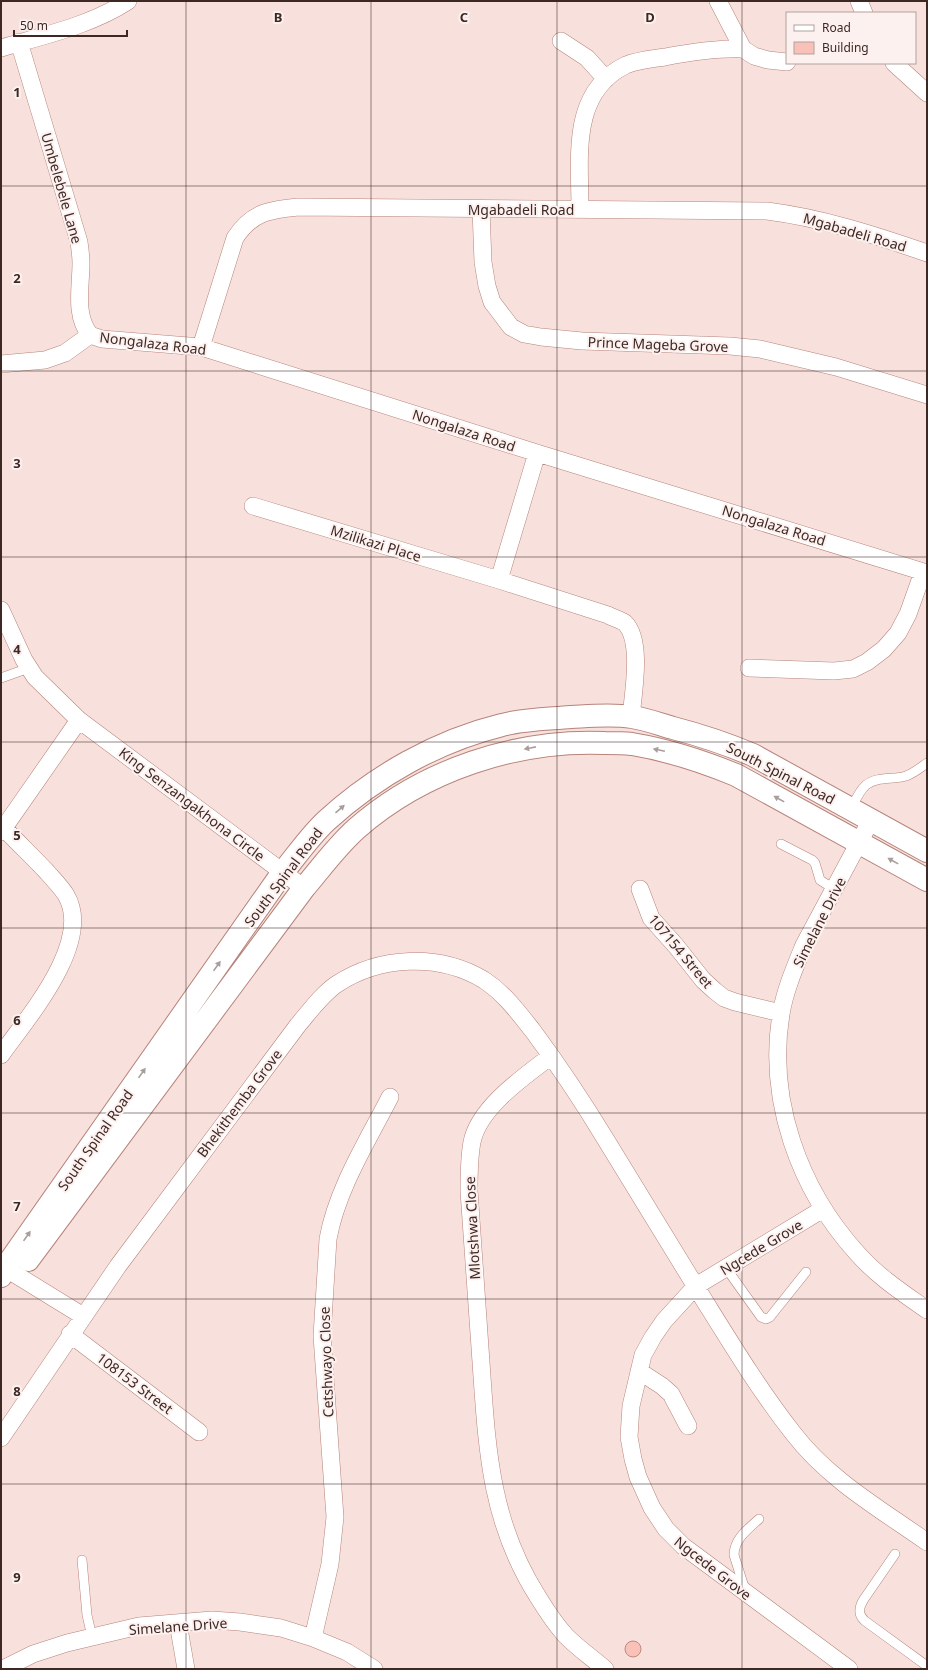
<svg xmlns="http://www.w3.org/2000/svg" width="928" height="1670" font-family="'Noto Sans',sans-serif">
  <rect width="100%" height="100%" fill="#f8e1dc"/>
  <!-- building -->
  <path fill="#f9c1b7" stroke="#be8a80" d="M625 1649a8 8 0 1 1 16 0a8 8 0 1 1-16 0Z"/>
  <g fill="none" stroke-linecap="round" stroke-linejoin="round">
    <defs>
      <path id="lane" d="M1,678L29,668
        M851,809C855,801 859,791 866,785C877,776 893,780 906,776C914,773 920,768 927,763
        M781,844L812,860L815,863L820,880L834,889
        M726,1268L761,1317L766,1319L770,1317L806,1272
        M895,1554L864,1599C859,1607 857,1614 865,1621L927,1666
        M82,1560L87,1615L92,1637
        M745,1590L734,1555C734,1539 748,1529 759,1519"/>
      <path id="street" d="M718,1L743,49L754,56L768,60L787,62
        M859,1L864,13
        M561,41L587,58L606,79
        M19,42L79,242C80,249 81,256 81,263C81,287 74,315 90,335
        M1,48C42,36 92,25 128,1
        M894,63L927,93
        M481,209L483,262L487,286L492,302L511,327L524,334L541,337L582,341L730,346L760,349L836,367L927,395
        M580,209C580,157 570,92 626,65C638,60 652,59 665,57C691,52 716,48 743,49
        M201,347L235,238C252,212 269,210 298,207L767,211C822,218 875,235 927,253
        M1,364L45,360L65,353L90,335L102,339L201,347L537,453L927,573
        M253,506L499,580L608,615C613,618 621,620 625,623C643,641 633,694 631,717
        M499,580L537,453
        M1,610L24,660L35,677L79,720L1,832
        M749,668L834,671L853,669L867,662L884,649L898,633L908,614L923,572
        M79,720L304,888
        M871,820L804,945C795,967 785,990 781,1014C767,1100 799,1189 857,1253C877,1276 903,1293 927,1310
        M640,889L651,918L676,946L703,980L715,991L724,998L735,1002L781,1013
        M1,1055C27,1018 94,942 66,895C61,887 53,879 47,872C33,857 18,843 4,828
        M551,1056C525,1076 479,1107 472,1142C469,1158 469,1174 469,1191C473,1248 477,1305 481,1362C487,1448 490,1522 538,1597C546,1610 555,1624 566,1636C578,1648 592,1658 605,1669
        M823,1209L696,1286L664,1321L653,1337L643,1355L631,1406L629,1437L633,1459L638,1477L652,1508L666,1529L683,1546L849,1669
        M5,1268L83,1316
        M70,1334L199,1432
        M639,1371L662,1386L671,1394L688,1426
        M1,1438L118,1266L298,1025C310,1011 322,994 337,984C380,956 439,953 484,980C504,993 518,1012 533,1031C559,1066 583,1102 606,1140C639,1193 671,1247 704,1300C732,1345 760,1391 793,1433C828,1479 880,1509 927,1542
        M178,1623L186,1669
        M313,1638L330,1564L335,1517L322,1336L328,1239C337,1189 367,1142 390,1097
        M3,1669L33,1654L67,1643L139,1626L212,1620L240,1622L281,1628L313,1638L347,1652L374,1669"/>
      <path id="secondary" d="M28,1260L304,888C321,868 337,846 356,829C423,770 517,739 605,743C614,743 623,743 632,744C668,750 702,761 736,775L927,880
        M1,1276L5,1268L283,872C297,855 310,836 326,821C375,776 437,741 502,725C524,719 549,719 571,717C591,716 612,714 632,717C646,719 659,724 673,728C700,735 727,744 753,755L927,851"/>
    </defs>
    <!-- lane casing -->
    <use href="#lane" stroke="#b7837a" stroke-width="10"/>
    <!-- street casing -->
    <use href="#street" stroke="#b7837a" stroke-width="18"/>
    <!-- secondary casing -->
    <use href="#secondary" stroke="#b7837a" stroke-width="24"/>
    <!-- lane -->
    <use href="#lane" stroke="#fff" stroke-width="9"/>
    <!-- street -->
    <use href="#street" stroke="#fff" stroke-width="17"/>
    <!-- secondary -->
    <use href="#secondary" stroke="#fff" stroke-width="22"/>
  </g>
  <!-- one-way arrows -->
  <defs><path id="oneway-solid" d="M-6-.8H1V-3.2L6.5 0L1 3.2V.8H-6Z"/></defs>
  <g fill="#a89e9c">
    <use href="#oneway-solid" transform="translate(530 748) rotate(169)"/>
    <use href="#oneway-solid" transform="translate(659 750) rotate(-168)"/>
    <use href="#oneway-solid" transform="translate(779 799) rotate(-151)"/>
    <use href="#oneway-solid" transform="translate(340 809) rotate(-41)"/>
    <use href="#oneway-solid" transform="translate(893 861) rotate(-151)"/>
    <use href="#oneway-solid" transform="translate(217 966) rotate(-55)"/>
    <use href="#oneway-solid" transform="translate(142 1073) rotate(-55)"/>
    <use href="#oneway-solid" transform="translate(27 1236) rotate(-55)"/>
  </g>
  <!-- grid -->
  <path fill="none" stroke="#3d2824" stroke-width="1" stroke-opacity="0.55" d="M186,1V1669M371,1V1669M557,1V1669M742,1V1669M1,186H927M1,371H927M1,557H927M1,742H927M1,928H927M1,1113H927M1,1299H927M1,1484H927"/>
  <g text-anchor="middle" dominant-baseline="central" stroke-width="4" stroke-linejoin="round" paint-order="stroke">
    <!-- street labels -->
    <g font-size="14" fill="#3d2824" stroke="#fdf1ef">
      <text transform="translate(62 188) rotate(74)">Umbelebele Lane</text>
      <text x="521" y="209">Mgabadeli Road</text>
      <text transform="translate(855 232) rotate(16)">Mgabadeli Road</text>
      <text transform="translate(153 343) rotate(7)">Nongalaza Road</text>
      <text transform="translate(658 344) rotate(2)">Prince Mageba Grove</text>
      <text transform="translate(464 430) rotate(18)">Nongalaza Road</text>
      <text transform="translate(774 525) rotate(17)">Nongalaza Road</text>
      <text transform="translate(376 543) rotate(17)">Mzilikazi Place</text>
      <text transform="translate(781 773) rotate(27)">South Spinal Road</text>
      <text transform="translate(192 804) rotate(37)">King Senzangakhona Circle</text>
      <text transform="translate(283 877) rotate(-53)">South Spinal Road</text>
      <text transform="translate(819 922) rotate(-63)">Simelane Drive</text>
      <text transform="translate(681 951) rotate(50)">107154 Street</text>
      <text transform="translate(239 1103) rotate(-53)">Bhekithemba Grove</text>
      <text transform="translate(95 1140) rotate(-55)">South Spinal Road</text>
      <text transform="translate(472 1228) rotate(-93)">Mlotshwa Close</text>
      <text transform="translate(761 1247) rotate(-31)">Ngcede Grove</text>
      <text transform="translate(326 1362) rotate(-92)">Cetshwayo Close</text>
      <text transform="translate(135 1383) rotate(37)">108153 Street</text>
      <text transform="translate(713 1568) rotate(38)">Ngcede Grove</text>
      <text transform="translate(178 1626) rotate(-4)">Simelane Drive</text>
    </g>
  </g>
  <g font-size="13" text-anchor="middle" font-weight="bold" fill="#3d2824" stroke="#fdf1ef" stroke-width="4" stroke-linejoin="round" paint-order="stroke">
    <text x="278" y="22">B</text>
    <text x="464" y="22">C</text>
    <text x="650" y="22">D</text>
    <text x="17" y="97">1</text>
    <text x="17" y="283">2</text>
    <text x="17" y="468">3</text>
    <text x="17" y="654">4</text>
    <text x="17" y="840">5</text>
    <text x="17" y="1025">6</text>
    <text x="17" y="1211">7</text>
    <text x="17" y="1396">8</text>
    <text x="17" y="1582">9</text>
  </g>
  <!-- border -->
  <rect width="928" height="1670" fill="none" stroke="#3d2824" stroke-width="4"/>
  <!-- legend -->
  <rect x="786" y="12" width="130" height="52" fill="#fdf1ef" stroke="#b0a19e"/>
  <rect x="794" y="25" width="20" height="6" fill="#ffffff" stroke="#b0a19e"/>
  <text x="822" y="32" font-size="12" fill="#3d2824">Road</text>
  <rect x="794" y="42" width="20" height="12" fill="#f9c1b7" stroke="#b0a19e"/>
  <text x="822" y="52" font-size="12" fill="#3d2824">Building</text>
  <!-- scale -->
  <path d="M14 30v6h113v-6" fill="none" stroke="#3d2824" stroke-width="2"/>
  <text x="20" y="30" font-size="12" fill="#3d2824" stroke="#fdf1ef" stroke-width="3" paint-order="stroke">50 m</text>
</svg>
